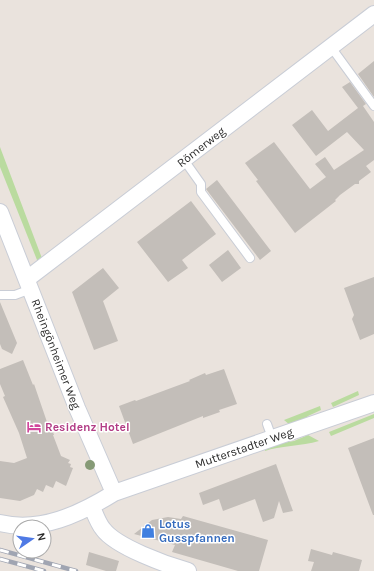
<svg xmlns="http://www.w3.org/2000/svg" width="374" height="571" font-family="Karla,sans-serif">
  <rect width="100%" height="100%" fill="#eae3dd"/>
  <!-- green -->
  <path fill="#badb9f" d="M0,147L43,261L39,265L0,167Z
    M358,391L359,395L333,407L331,403Z
    M320,406L321,410L308,416L304,421L290,425L284,420Z
    M374,414V418L331,436L329,432Z
    M308,435L319,441C302,446 279,446 265,451L264,446L294,441Z"/>
  <!-- building -->
  <path fill="#c3beb9" d="M374,61V97L358,74Z
    M350,82L366,104L363,106L374,122V160L366,166L371,172L359,181V184H355L340,195L335,200L336,201L295,233L256,181L258,180L245,163L274,142L310,189L326,177L315,164L325,157L334,170L364,150L347,132L316,156L292,125L312,110L328,131L358,108L342,87Z
    M217,180L271,251L260,260L206,189Z
    M191,201L216,234L182,260L188,268L168,282L137,242Z
    M228,250L241,268L222,282L209,265Z
    M103,268L119,288L103,301L118,341L94,350L72,292Z
    M374,277V334L360,340L352,319L354,315L344,288Z
    M0,302L17,343L12,354L2,349L0,344Z
    M23,360L33,385L34,384L47,422L49,421L54,435H53L61,456L70,460L68,463L71,464L70,467L73,468L66,486L56,481L53,488L46,485L43,492L37,489L34,495L20,501L0,498V461L14,463L27,458L19,433L3,397L5,396L0,384V369Z
    M224,369L237,404L219,410L220,412L203,418V416L133,444L119,406L135,400L136,401L190,381L189,380L205,373L206,375Z
    M374,438V515H373L348,448Z
    M276,464L293,511L283,513L279,501L274,518L263,522L255,499L223,511L219,499L203,505L199,493Z
    M183,516L268,540L259,571H238L172,552L175,545L134,534L152,520L168,517L181,519Z
    M311,549L332,555L333,552L362,560L359,571H311L314,562L308,561Z
    M89,552L119,561L116,571H106L86,565Z"/>
  <g fill="none" stroke-linecap="round" stroke-linejoin="round">
    <defs>
      <path id="service" d="M331,47L374,106
        M184,160L201,184V192L250,258
        M0,295H15L31,289
        M267,424L272,438"/>
      <path id="minor" d="M0,212L77,408L114,493
        M27,279L374,14
        M92,507C95,514 98,523 103,529C116,547 167,565 188,571
        M0,523C40,533 80,514 114,493L374,403"/>
    </defs>
    <!-- service casing -->
    <use href="#service" stroke="#c9cdd6" stroke-width="10"/>
    <!-- minor casing -->
    <use href="#minor" stroke="#c9cdd6" stroke-width="18"/>
    <!-- service -->
    <use href="#service" stroke="#fff" stroke-width="8"/>
    <!-- minor -->
    <use href="#minor" stroke="#fff" stroke-width="16"/>
    <defs>
      <path id="rail" d="M0,550L76,571
        M0,559L44,571"/>
    </defs>
    <!-- rail casing -->
    <use href="#rail" stroke="#a0a5b2" stroke-width="4.5"/>
    <!-- rail -->
    <use href="#rail" stroke="#fff" stroke-width="3" stroke-dasharray="9" stroke-linecap="butt"/>
  </g>
  <!-- trees -->
  <circle fill="#869a76" cx="90" cy="465" r="5"/>
  <!-- icons -->
  <defs>
    <symbol id="hotel-bare" viewBox="-9 -9 18 18"><path d="M-6-4.5h1.5V1H6V5H4.5V3h-9V5H-6ZM-4 0a1.8 1.8 0 1 1 3.6 0ZM.5 0V-2.5h3Q6-2.5 6 0Z" fill="#d1479c" stroke="#fff" stroke-width="2.5" paint-order="stroke"/></symbol>
    <symbol id="shop-bare" viewBox="-9 -9 18 18"><path d="M-5-2.5h2.3a2.7 3.5 0 0 1 5.4 0H5L5.5 6h-11ZM-1.5-2.5h3a1.5 2.3 0 0 0-3 0Z" fill="#3f7fe0" stroke="#fff" stroke-width="2.5" paint-order="stroke"/></symbol>
  </defs>
  <g fill-rule="evenodd">
    <use href="#hotel-bare" x="24" y="417" width="20" height="20"/>
    <use href="#shop-bare" x="138" y="521" width="20" height="20"/>
  </g>
  <g text-anchor="middle" dominant-baseline="central" stroke-width="3" stroke-linejoin="round" paint-order="stroke">
    <!-- street labels -->
    <g font-size="12" fill="#2a2a2a" stroke="#fff">
      <text transform="translate(201 147) rotate(-38)">Römerweg</text>
      <text transform="translate(56 354) rotate(69)">Rheingönheimer Weg</text>
      <text transform="translate(244 448) rotate(-19)">Mutterstadter Weg</text>
    </g>
    <!-- hotel labels -->
    <g font-size="12" font-weight="bold" fill="#b23c85" stroke="#fff" text-anchor="start">
      <text x="45" y="427">Residenz Hotel</text>
    </g>
    <!-- shop labels -->
    <g font-size="12" font-weight="bold" fill="#366cbe" stroke="#fff" text-anchor="start">
      <text x="159" y="524">Lotus<tspan x="159" dy="14">Gusspfannen</tspan></text>
    </g>
  </g>
  <!-- north arrow -->
  <g transform="translate(32 539) rotate(77)"><circle r="19" fill="#ffffff" stroke="#aaaaaa"/>
  <path d="M0-3L7 15L0 10L-7 15Z" fill="#4f7ae5"/>
  <text y="-6" font-size="11" font-weight="bold" text-anchor="middle" fill="#2a2a2a">N</text>
  </g>
</svg>
